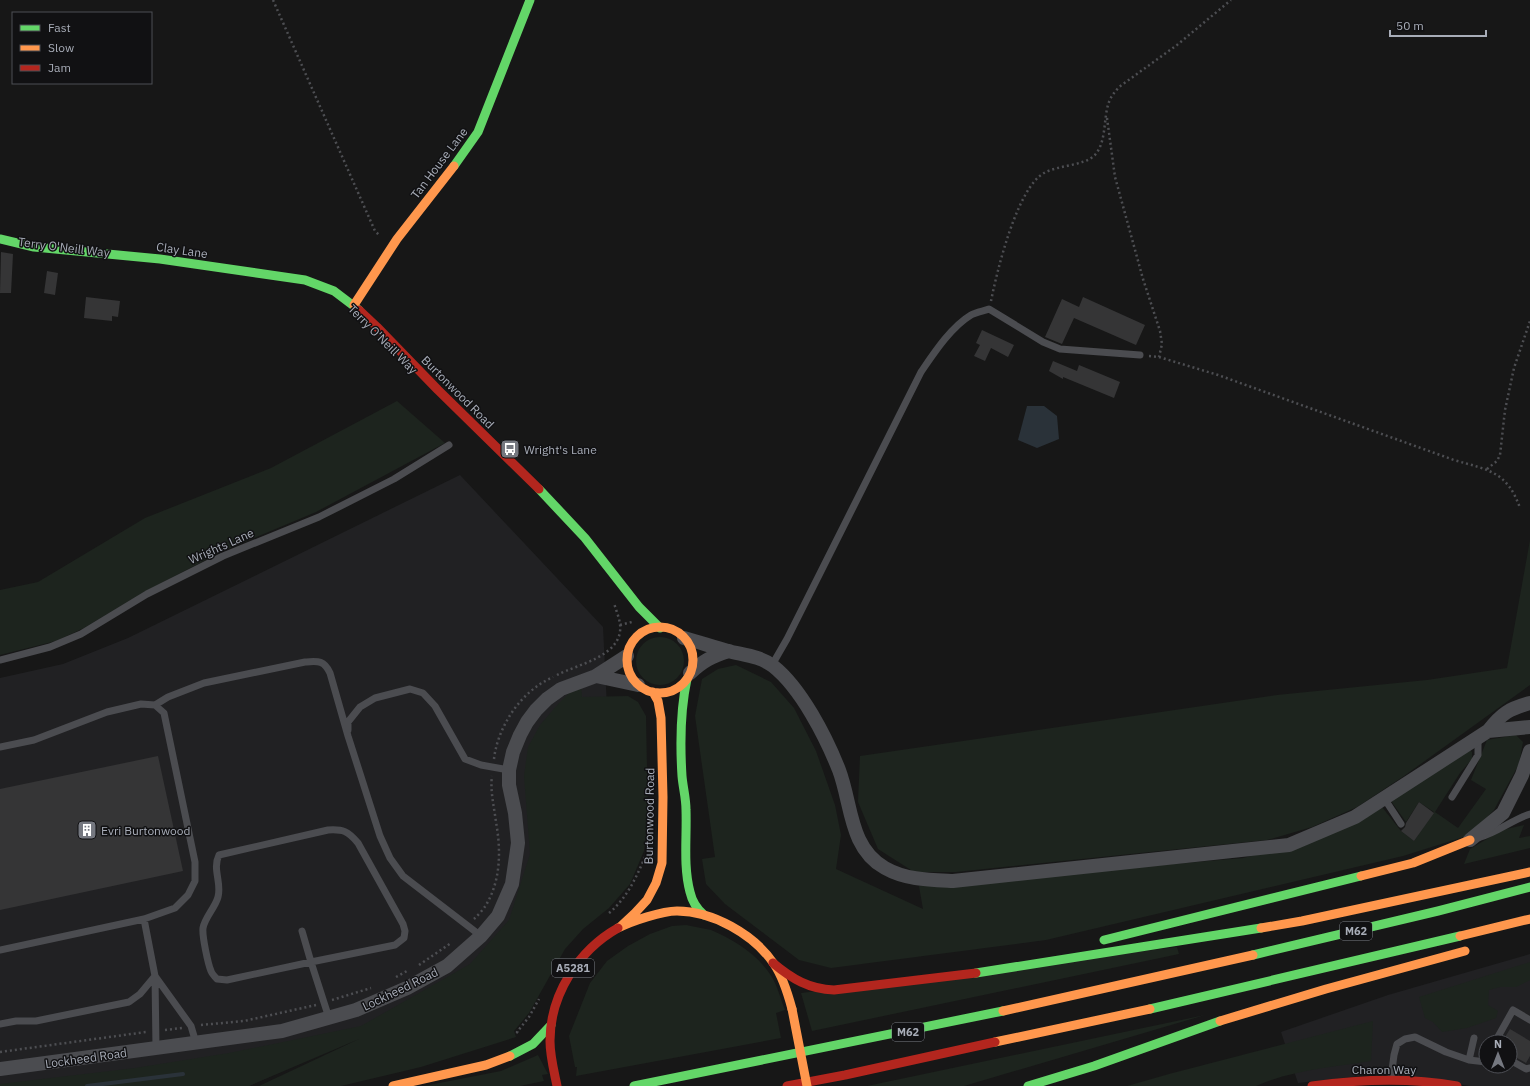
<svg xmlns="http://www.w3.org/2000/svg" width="1530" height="1086" font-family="'IBM Plex Sans',sans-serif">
  <rect width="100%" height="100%" fill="#171717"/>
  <!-- built -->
  <path fill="#212123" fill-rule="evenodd" d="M460,475L603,627L612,808L492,976L249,1086H0V678L63,664L128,638Z
    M1530,954V1086H1470L1430,1080L1377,1074L1298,1083L1281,1032L1388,995ZM1486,1042H1510V1066H1486Z"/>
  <!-- green -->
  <path fill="#1d241e" d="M397,401L445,443L316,512L221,552L144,592L84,628L56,641L0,655V590L38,582L145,518L271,468Z
    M1530,540V685L1404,776L1357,807L1312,827L1267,840L956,872H914L878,849L858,802L860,756L1277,695L1427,680L1507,668Z
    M636 661a24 24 0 1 1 48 0a24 24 0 1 1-48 0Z
    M736,665L771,682L794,708L816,751L835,805L841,835L836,869L923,909L919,886L1243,858L1303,843L1382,807L1401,831L1414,841L1434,812L1419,802L1406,822L1391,801L1469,749L1472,752V759L1460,773L1435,812L1458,828L1486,789L1471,780L1487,740L1516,735L1523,742L1519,764L1494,810L1470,835L1403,856L1046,940L831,968L799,960L725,904L706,884L702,859L715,857L695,716L702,679L718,669Z
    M581,687L582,697L628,696L638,702L646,716L648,822L644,851L630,884L609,908L583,929L565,949L529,1013L514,1031L516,1037L421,1067L341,1086H259L359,1039L249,1086H0V1084L135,1068L229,1053L361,1026L470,964L509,920L530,854L524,776L528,747L540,725L559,703L568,694Z
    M1524,825L1519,838L1530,836V848L1464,864L1470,849L1502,830Z
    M686,925C694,927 703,928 711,930C735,940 760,956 773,979C778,988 781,1000 785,1010L776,1013L781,1038L576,1076L577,1067H575L569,1036L590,983L607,961L628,946L650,934L672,926Z
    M1177,947L1179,954L812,1031L801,993Z
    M1530,962V980L1516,987H1500L1489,990L1488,1005L1498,1011L1496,1018L1467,1028L1442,1032L1433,1022L1425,1018L1419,997Z
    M1205,1015L964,1086H867Z
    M1373,1021L1371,1061C1333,1067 1292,1070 1256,1086H1127L1169,1074Z
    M538,1055L548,1074L542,1075L544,1081L520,1086H424L501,1071Z"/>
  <!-- water -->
  <path fill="#2a3239" d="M1027,406H1044L1057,416L1059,439L1037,448L1018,440Z"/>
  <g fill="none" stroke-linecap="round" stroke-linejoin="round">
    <!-- stream -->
    <path stroke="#2a3239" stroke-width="4" d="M87,1086L183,1074"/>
  </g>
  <!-- building -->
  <path fill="#353536" d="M1,252L13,254L11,293H0Z
    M47,271L58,273L55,295L44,293Z
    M86,297L120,301L118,317L112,316V321L84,318Z
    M1083,297L1145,325L1136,345L1074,318L1062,344L1045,337L1062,299L1079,307Z
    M982,330L1014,345L1008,357L991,348L985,361L974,356L980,345L976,343Z
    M1053,361L1077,371L1079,365L1120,382L1114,398L1063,377V379L1049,371Z
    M158,756L183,871L0,910V789Z
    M1419,802L1434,813L1414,841L1401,831L1405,827L1406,823Z
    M1510,1029L1530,1041V1056L1526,1063L1510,1054V1042H1502Z"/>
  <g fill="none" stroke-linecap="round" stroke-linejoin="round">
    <!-- path -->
    <path stroke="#4d4e52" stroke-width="2.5" stroke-dasharray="2 3" stroke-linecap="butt" d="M273,0L375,231L380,236
      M1107,118L1115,177L1143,279L1160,331L1162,344L1159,357
      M991,301C997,271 1017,188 1044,173C1058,165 1084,166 1095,155C1107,141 1103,118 1109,102C1111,96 1115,92 1119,87L1177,45L1231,0
      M1149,356L1159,357L1218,375L1454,460C1488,470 1507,471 1520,508
      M1487,469L1497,461L1500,455L1505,410L1514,368L1530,321
      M620,625L632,622
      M557,675C578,664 624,656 620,624C619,617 616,610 614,603
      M494,759C497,732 514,703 536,687C541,683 547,680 553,677
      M609,913C627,898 636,878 645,857
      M474,919C478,915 483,910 486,905C501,880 501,850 496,822C494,806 490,791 492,776
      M419,965L451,943
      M396,977L407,971
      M332,1000L371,988
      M201,1025L244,1021L316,1005
      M165,1030L182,1028
      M518,1033L517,1032L529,1017L539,999
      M0,1052L146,1032"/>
    <!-- lane -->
    <path stroke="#4b4c50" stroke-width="7" d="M0,660L50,647L81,634L147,594L223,556L319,517L394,479L449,445
      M772,665L787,639L921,372C934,353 951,327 971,315C976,312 984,311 989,309L1043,342L1060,349L1140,355
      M348,730V722L360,707L375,698L410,689L423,693L435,706L465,759L481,765L509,770
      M0,747L34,740L107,712L141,704L155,705L168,697L204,683L305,662C318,661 324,660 330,673L348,736L380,836L390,858L403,876L481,936
      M1452,797L1478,755V738
      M1384,798L1401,824
      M1478,838C1499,832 1511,820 1530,814
      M144,919L155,976L156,1048
      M302,931L311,962L395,945L404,938L405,931L403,924L358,843C348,831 343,829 328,830L219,855C212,869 222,883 218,897C215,908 205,917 203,928C202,936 208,964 211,971C212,974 215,977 217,979L227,980L311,962L329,1018
      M0,950L144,919L175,908L188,895L195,881V862L164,713L155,705
      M155,976L191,1026L196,1043
      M0,1024L16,1021H36L129,1002L140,994L155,976
      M1495,1042L1513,1010L1530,1020
      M1469,1060L1474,1038
      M1510,1060L1526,1069L1530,1068
      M1391,1078L1394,1055L1397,1044L1405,1039L1415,1037L1446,1052L1469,1060L1486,1062"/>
    <!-- street -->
    <path stroke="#4b4c50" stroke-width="14" d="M684,638C699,642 713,647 728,651C743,655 760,656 773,666C801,688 826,737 839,770C852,804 849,848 885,868C906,880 930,880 953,881L1289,845L1355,817L1488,731C1502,713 1509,709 1530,703
      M690,673C703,661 712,656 729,651
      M596,676L638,685
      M1488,731L1530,727
      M1470,840L1503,813L1522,775L1530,751
      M0,1069L282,1031L356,1010L407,988L447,966L481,936L498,916L512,884L518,843L515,813L509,785V770L513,752L520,735L527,722L536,710L547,699L561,689L596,676L627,656"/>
    <!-- fast -->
    <path stroke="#63d668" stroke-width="9" d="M454,166L478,132L530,0
      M0,239L34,247L160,259L305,280L334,291L359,310
      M539,489L585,538L639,607L660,628
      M687,679C680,711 680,744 682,776C683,788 686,798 686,810C687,837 683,866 690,892C692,901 697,909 704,915
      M1104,940L1361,876
      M1253,955L1438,911L1530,887
      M976,973L1261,928
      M1150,1009L1460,936
      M510,1056L533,1044L551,1025
      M634,1086L1003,1011
      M1028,1086L1094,1066L1220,1021"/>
    <!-- slow -->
    <path stroke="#ff974d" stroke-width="9" d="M354,305L397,239L454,166
      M627 660a33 33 0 1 1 66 0a33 33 0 1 1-66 0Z
      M1361,876L1413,863L1470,840
      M620,927L635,913L647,900L656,883L662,863L663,797L661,718L658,701L653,692
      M618,928C632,921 662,911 677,911C712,911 754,934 774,964C783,977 788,994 792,1009
      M1261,928L1302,921L1530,872
      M1460,936L1530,919
      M1003,1011L1253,955
      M1220,1021L1326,989L1465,951
      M995,1042L1150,1009
      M393,1086L486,1065L510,1056"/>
    <!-- jam -->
    <path stroke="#b3261e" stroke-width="9" d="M359,310L377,327L438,390L539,489
      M773,963C792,979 809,989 834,990L976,973
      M557,1086C554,1071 550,1056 550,1041C550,994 579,950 618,928
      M787,1086L845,1075L995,1042
      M1312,1086C1361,1079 1408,1077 1457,1086"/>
    <!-- slow-bridge -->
    <path stroke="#ff974d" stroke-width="9" d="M792,1009L807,1086"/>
  </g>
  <!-- icons -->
  <defs>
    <symbol id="bus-square" viewBox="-11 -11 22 22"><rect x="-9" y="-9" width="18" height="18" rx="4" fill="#757880" stroke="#111113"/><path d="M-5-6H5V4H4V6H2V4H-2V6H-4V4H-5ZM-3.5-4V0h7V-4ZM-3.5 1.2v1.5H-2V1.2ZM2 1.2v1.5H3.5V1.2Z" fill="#fff"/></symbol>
    <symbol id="building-square" viewBox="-11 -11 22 22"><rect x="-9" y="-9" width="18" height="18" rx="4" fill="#757880" stroke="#111113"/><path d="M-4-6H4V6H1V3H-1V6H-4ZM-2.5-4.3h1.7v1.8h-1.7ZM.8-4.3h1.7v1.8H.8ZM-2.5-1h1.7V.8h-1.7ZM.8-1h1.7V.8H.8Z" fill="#fff"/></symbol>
  </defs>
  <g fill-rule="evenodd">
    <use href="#bus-square" x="499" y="438" width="22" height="22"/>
    <use href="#building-square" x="76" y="819" width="22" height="22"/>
  </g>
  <g text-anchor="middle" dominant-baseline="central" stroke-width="3" stroke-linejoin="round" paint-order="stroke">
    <!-- shield labels -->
    <g fill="#111113" stroke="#7b7e86" stroke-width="1">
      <rect x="1340" y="922" width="32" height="18" rx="3"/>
      <rect x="552" y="959" width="42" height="18" rx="3"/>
      <rect x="892" y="1023" width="32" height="18" rx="3"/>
    </g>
    <g font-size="11" font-weight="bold" fill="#a8adb8">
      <text x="1356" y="931">M62</text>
      <text x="573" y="968">A5281</text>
      <text x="908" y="1032">M62</text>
    </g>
    <!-- street labels -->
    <g font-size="12" fill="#a8adb8" stroke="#111113">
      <text transform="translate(439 163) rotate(-53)">Tan House Lane</text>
      <text transform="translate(64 247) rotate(7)">Terry O'Neill Way</text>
      <text transform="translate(182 250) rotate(8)">Clay Lane</text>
      <text transform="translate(383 339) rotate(45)">Terry O'Neill Way</text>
      <text transform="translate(458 392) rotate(45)">Burtonwood Road</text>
      <text transform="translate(221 546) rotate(-24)">Wrights Lane</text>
      <text transform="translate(649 816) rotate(-89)">Burtonwood Road</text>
      <text transform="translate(400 989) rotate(-26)">Lockheed Road</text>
      <text transform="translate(86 1058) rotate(-8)">Lockheed Road</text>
      <text x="1384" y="1069">Charon Way</text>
    </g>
    <!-- poi labels -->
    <g font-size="12" fill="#a8adb8" stroke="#111113" text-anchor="start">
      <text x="524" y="449">Wright's Lane</text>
      <text x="101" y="830">Evri Burtonwood</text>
    </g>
  </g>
  <!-- legend -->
  <rect x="12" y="12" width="140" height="72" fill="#111113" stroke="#4d4f55"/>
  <rect x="20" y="25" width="20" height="6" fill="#63d668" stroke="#4d4f55"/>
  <text x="48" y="32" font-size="12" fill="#a8adb8">Fast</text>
  <rect x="20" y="45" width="20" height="6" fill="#ff974d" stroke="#4d4f55"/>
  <text x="48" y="52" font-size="12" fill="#a8adb8">Slow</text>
  <rect x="20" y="65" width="20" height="6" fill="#b3261e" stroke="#4d4f55"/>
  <text x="48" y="72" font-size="12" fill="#a8adb8">Jam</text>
  <!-- north arrow -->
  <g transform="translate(1498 1054)"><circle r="19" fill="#111113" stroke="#4d4f55"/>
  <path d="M0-3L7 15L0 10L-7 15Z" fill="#757880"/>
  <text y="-6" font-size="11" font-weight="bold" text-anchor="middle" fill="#a8adb8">N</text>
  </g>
  <!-- scale -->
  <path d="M1390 30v6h96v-6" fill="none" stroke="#a8adb8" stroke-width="2"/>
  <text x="1396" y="30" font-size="12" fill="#a8adb8" stroke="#111113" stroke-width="3" paint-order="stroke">50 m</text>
</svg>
